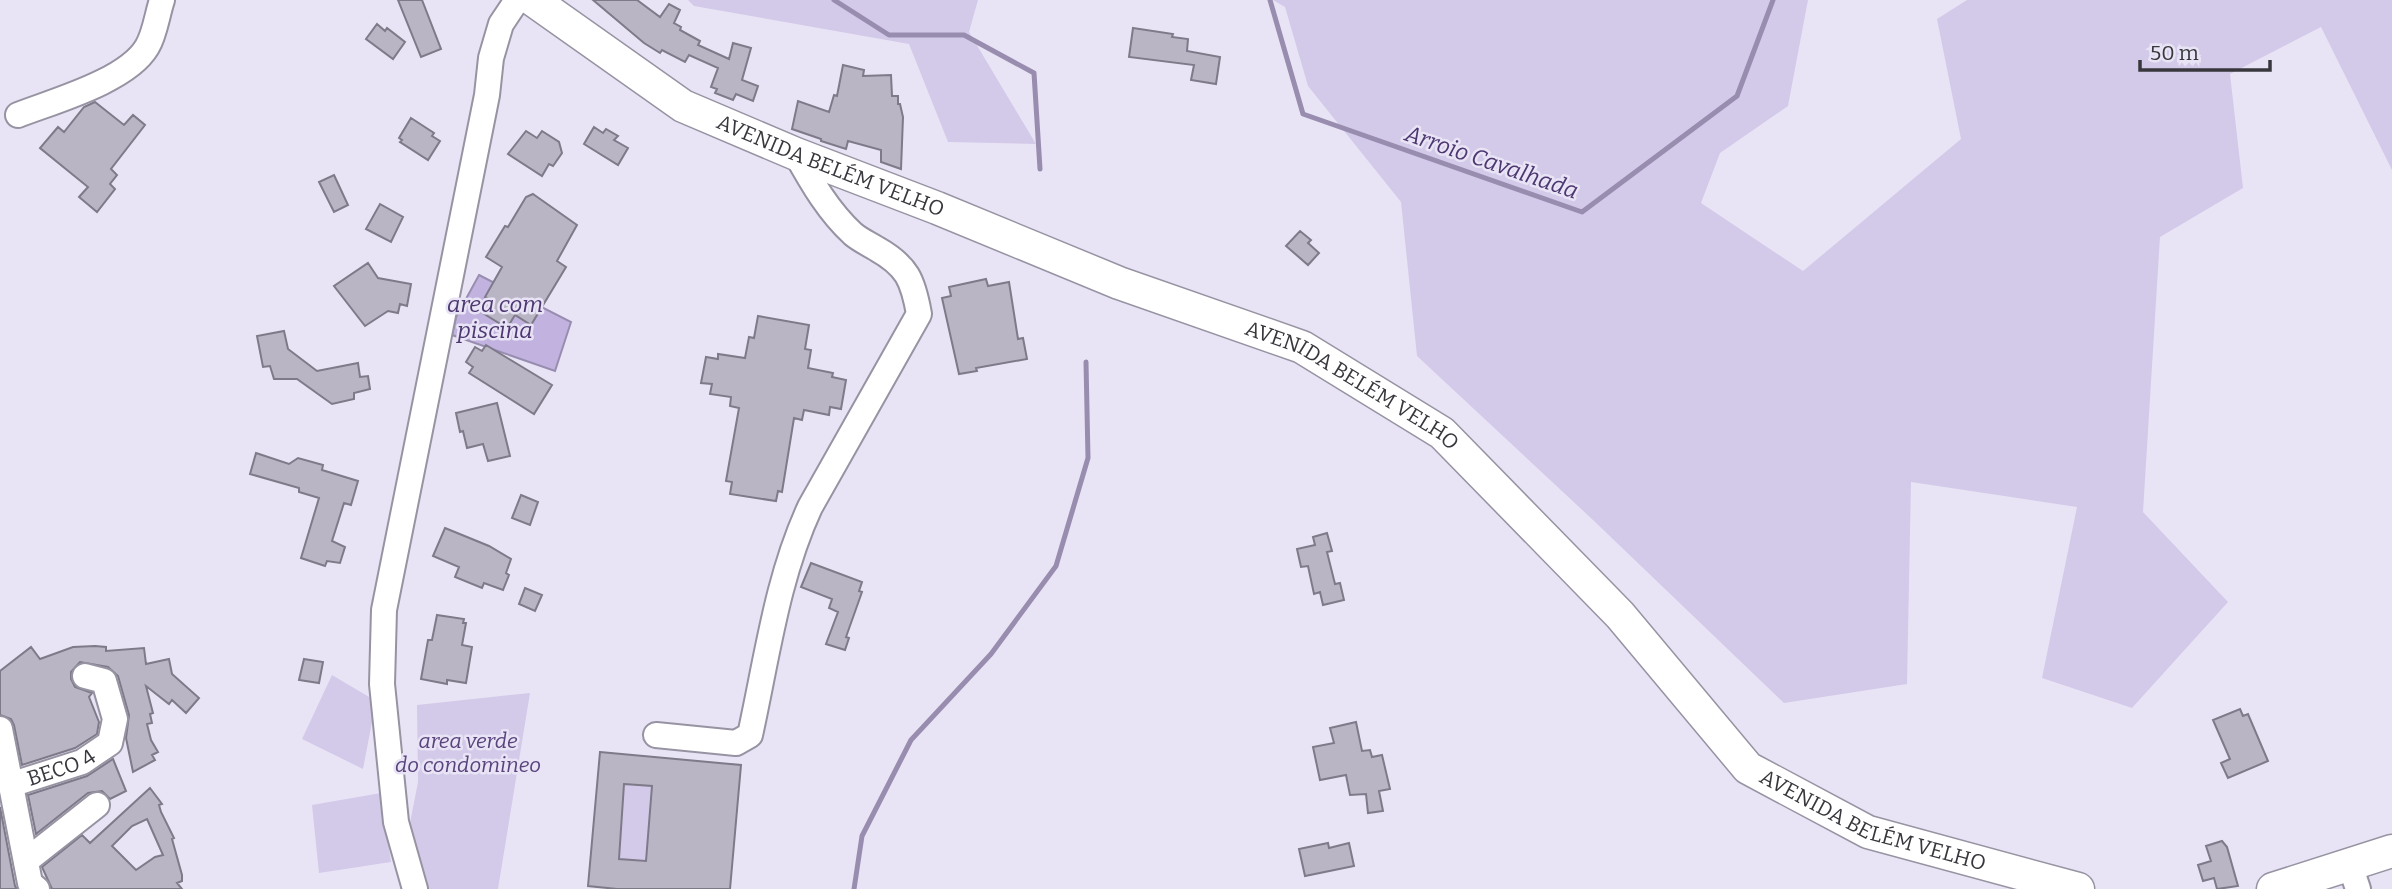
<svg xmlns="http://www.w3.org/2000/svg" width="2392" height="889" font-family="Bitter,serif">
  <rect width="100%" height="100%" fill="#e9e4f5"/>
  <!-- green -->
  <path fill="#d3cae9" d="M688,0H978L969,32L1036,144L948,142L909,44L694,6Z
    M1273,0H1808L1788,106L1720,153L1701,203L1803,271L1961,139L1937,19L1967,0H2392V170L2321,27L2230,74L2243,188L2160,237L2143,512L2228,602L2132,708L2042,678L2077,507L1911,482L1907,684L1784,703L1593,520L1417,356L1401,202L1308,86L1285,7Z
    M332,675L376,701L363,769L302,739Z
    M530,693L498,889H410L408,833L418,782L417,705Z
    M624,784L652,786L646,861L619,859Z
    M381,793L391,862L319,873L312,805Z"/>
  <!-- water -->
  <path fill="#c1b2e0" stroke="#988daf" stroke-width="2" d="M479,275L571,322L555,371L452,335L456,317Z"/>
  <g fill="none" stroke-linecap="round" stroke-linejoin="round">
    <!-- stream -->
    <path stroke="#988daf" stroke-width="5" d="M834,0L889,35H964L1034,73L1040,169
      M1270,0L1303,114L1582,212L1737,96L1773,0
      M854,889L862,836L911,740L991,654L1056,566L1088,458L1086,362"/>
  </g>
  <!-- building -->
  <path fill="#bab5c5" stroke="#7e7a89" stroke-width="2" fill-rule="evenodd" d="M398,0H422L441,49L421,57Z
    M593,0H637L660,17L669,4L680,10L674,23L681,27L680,30L700,41L698,45L729,59L733,43L751,48L742,80L758,86L753,101L736,94L733,100L715,93L717,89L711,87L718,68L689,55L685,62L662,50L660,53L644,43Z
    M377,24L385,31L387,28L405,42L393,59L366,39Z
    M1133,28L1173,34L1172,37L1188,39L1187,51L1220,57L1216,84L1191,80L1194,65L1129,57Z
    M843,65L864,70L863,76L891,75L892,96H898V104H900L903,117L901,169L881,162V150L848,141L846,149L821,141V139L792,129L798,101L829,112L834,95L837,96Z
    M95,102L124,125L133,115L145,125L111,169L117,175L110,184L115,189L97,212L79,197L88,187L40,148L58,127L64,132L84,107Z
    M411,118L434,133L432,136L440,141L428,160L400,142L402,140L399,138Z
    M594,127L603,133L606,129L618,136L614,140L628,148L618,165L584,144Z
    M526,131L537,138L542,131L559,142L562,153L553,166L549,164L542,176L508,154Z
    M334,175L348,205L334,212L319,182Z
    M533,194L577,225L557,261L566,267L531,325L515,315L507,328L481,312L489,299L485,297L502,267L486,257L505,226L508,227L526,197Z
    M380,204L403,217L391,242L366,229Z
    M1300,231L1311,240L1308,243L1319,253L1308,265L1286,246Z
    M368,263L378,278L411,284L407,306L400,304L398,313L388,311L365,326L334,286Z
    M986,279L988,286L1009,282L1018,339L1023,338L1027,359L976,368L977,371L959,374L942,298L951,296L949,287Z
    M758,316L809,325L805,349L811,350L808,368L833,373L832,377L846,380L841,409L830,407L829,415L804,410L802,420L794,418L782,492L778,491L776,501L730,494L732,482L726,481L739,408L730,406L731,397L710,394L712,384L701,383L706,357L718,359V354L745,358L749,337L754,338Z
    M284,331L288,349L317,371L358,363L360,377L368,376L370,389L354,393V399L332,404L297,379H274L270,366L263,367L257,336Z
    M486,345L552,385L534,414L469,373L473,367L466,362L475,347L482,351Z
    M497,403L510,456L488,461L483,444L467,448L463,431L460,432L456,413Z
    M256,453L289,464L298,458L323,465L322,470L358,481L351,505L344,503L332,541L345,547L340,563L327,561L325,566L301,558L319,498L299,492V488L250,474Z
    M521,495L538,502L530,525L512,518Z
    M445,528L489,546L511,559L506,573L509,575L503,590L484,583L482,588L455,577L459,567L433,556Z
    M1327,533L1332,551L1327,552L1335,584L1340,583L1344,600L1323,605L1320,592L1314,594L1308,566L1301,567L1297,549L1315,545L1313,537Z
    M811,563L862,582L859,591L862,592L846,637L849,638L845,650L826,644L838,612L829,608L832,599L801,587Z
    M525,588L542,595L535,611L519,604Z
    M437,615L464,619L463,623H466L462,645L472,647L466,683L447,680V684L421,679L428,640H432Z
    M95,646L106,647V651L144,648L146,664L169,659L172,674L199,698L186,713L172,700L169,704L146,686L153,713L150,714L152,723L147,724L151,740L158,752L152,755L155,760L133,772L126,738L129,715L118,676L108,667L80,662L71,672V679L75,687L92,693L89,697L99,722L97,734L75,748L22,765L14,725L11,719L0,715V671L31,647L40,659L73,647Z
    M304,659L323,662L319,683L299,680Z
    M2240,709L2243,716L2248,714L2268,761L2228,778L2221,763L2230,759L2213,720Z
    M1356,722L1362,751L1370,750L1372,757L1382,755L1390,789L1379,791L1383,811L1368,813L1366,794L1350,795L1346,775L1320,780L1313,747L1334,743L1330,728Z
    M600,752L741,765L730,889H617L588,886ZM624,784L652,786L646,861L619,859Z
    M113,759L126,791L110,799L102,791L88,793L36,834L28,795L87,776Z
    M150,788L162,804L159,805L161,812L174,838L172,839L182,875V881L177,883L182,889H52L42,867L82,835L90,843ZM147,819L163,855L155,857L136,870L112,846L132,826Z
    M0,807L15,886L17,889H0Z
    M2222,841L2227,847L2238,886L2217,889L2214,878L2203,881L2198,865L2211,861L2206,846Z
    M1328,843L1329,848L1349,843L1354,866L1305,876L1299,849Z"/>
  <g fill="none" stroke-linecap="round" stroke-linejoin="round">
    <defs>
      <g id="minor">
        <path d="M18,115C54,101 127,81 147,47C155,34 157,15 162,0"/>
        <path d="M0,729L30,883L37,889"/>
        <path d="M656,735L736,743L750,735C767,658 777,578 810,507L919,314C913,280 907,266 877,249C869,244 860,240 853,234C829,212 812,183 796,154"/>
        <path id="s1" d="M10,785L82,762L110,743L115,719L104,681L85,676"/>
        <path d="M26,861L97,805"/>
        <path d="M2350,865L2358,889"/>
        <path d="M415,889L396,822L382,684L384,610L487,95L491,58L501,24L517,0"/>
      </g>
      <g id="major">
        <path id="s2" d="M533,0L683,106L796,154L937,208L1119,283L1302,347L1442,433L1620,615L1748,768L1868,832L2078,889"/>
        <path d="M2273,889L2392,851"/>
      </g>
    </defs>
    <!-- minor casing -->
    <use href="#minor" stroke="#9793a2" stroke-width="28"/>
    <!-- major casing -->
    <use href="#major" stroke="#9793a2" stroke-width="35"/>
    <!-- minor -->
    <use href="#minor" stroke="#fff" stroke-width="24"/>
    <!-- major -->
    <use href="#major" stroke="#fff" stroke-width="32"/>
  </g>
  <g text-anchor="middle" dominant-baseline="central" stroke-width="5" stroke-linejoin="round" paint-order="stroke">
    <!-- street labels -->
    <g font-size="21" fill="#38373d" stroke="#e9e4f5">
      <text stroke="none"><textPath href="#s2" startOffset="343">AVENIDA BELÉM VELHO</textPath></text>
      <text stroke="none"><textPath href="#s2" startOffset="910">AVENIDA BELÉM VELHO</textPath></text>
      <text stroke="none"><textPath href="#s1" startOffset="54">BECO 4</textPath></text>
      <text stroke="none"><textPath href="#s2" startOffset="1603">AVENIDA BELÉM VELHO</textPath></text>
    </g>
    <!-- park labels -->
    <g font-size="21" font-style="italic" fill="#59437d" stroke="#e9e4f5">
      <text x="468" y="741">area verde<tspan x="468" dy="24">do condomineo</tspan></text>
    </g>
    <!-- water labels -->
    <g font-size="23" font-style="italic" fill="#4c3770" stroke="#e9e4f5">
      <text transform="translate(1492 162) rotate(19)">Arroio Cavalhada</text>
      <text x="495" y="304">area com<tspan x="495" dy="26">piscina</tspan></text>
    </g>
  </g>
  <!-- scale -->
  <path d="M2140 60v10h130v-10" fill="none" stroke="#38373d" stroke-width="3.5"/>
  <text x="2150" y="60" font-size="21" fill="#38373d" stroke="#e9e4f5" stroke-width="5" paint-order="stroke">50 m</text>
</svg>
